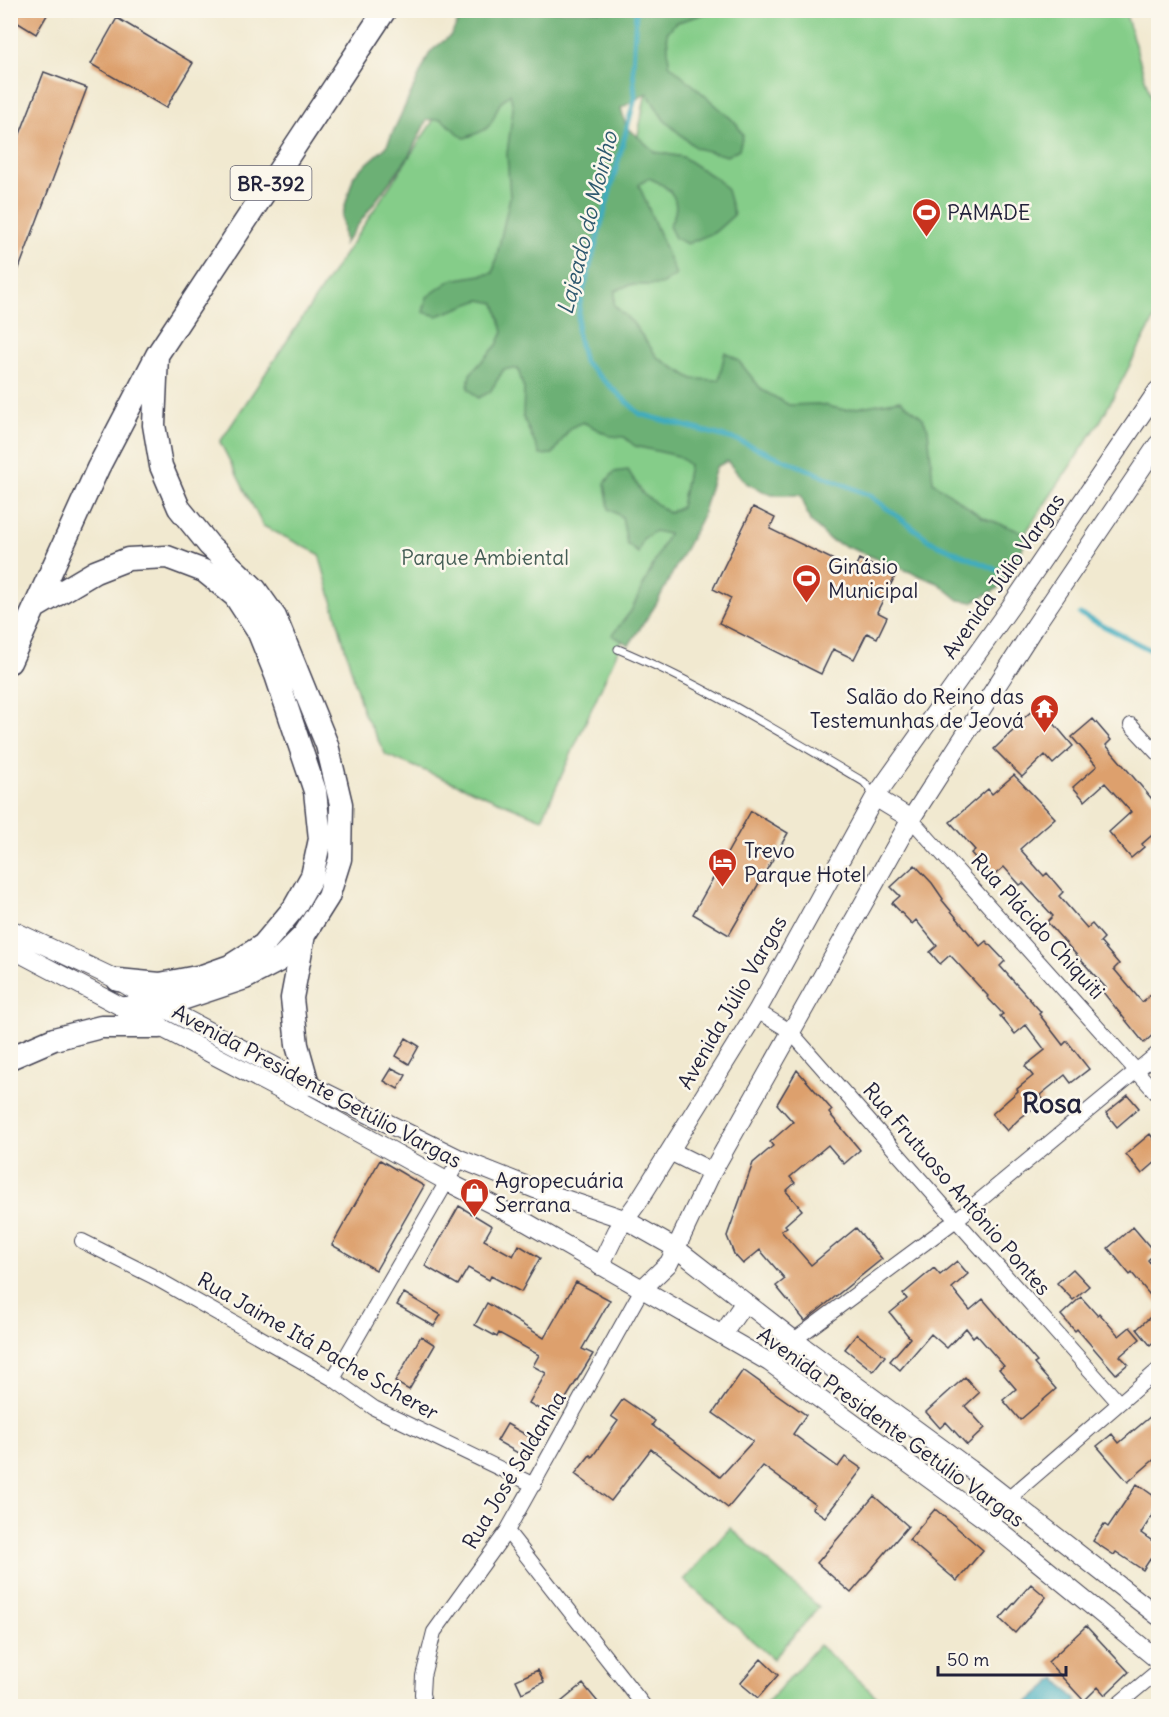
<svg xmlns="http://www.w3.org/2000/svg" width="1169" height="1717" font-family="Delius,sans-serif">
  <rect width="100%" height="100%" fill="#fbf7ec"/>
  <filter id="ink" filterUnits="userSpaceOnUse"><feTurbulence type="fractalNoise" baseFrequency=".0167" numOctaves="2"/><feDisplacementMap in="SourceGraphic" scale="12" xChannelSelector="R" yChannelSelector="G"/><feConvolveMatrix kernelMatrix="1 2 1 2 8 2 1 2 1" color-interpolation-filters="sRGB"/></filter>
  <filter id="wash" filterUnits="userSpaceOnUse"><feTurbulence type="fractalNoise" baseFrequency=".008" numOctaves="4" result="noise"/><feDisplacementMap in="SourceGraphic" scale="24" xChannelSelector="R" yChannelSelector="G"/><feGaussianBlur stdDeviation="1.35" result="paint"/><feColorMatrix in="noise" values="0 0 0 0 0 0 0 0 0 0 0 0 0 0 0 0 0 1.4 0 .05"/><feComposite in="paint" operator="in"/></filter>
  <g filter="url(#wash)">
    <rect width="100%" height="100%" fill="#f1e9d0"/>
    <!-- green -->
    <path fill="#85cd89" stroke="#547862" stroke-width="1.5" d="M661,11H1125L1154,109H1158V312L1101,420L1016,547L599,345Z
      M470,65L525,106L557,415L708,460L622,641L542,819L386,755L363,712L319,554L263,526L220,442Z
      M730,1528L819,1607L773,1659L684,1580Z
      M819,1645L877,1697L869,1706H764Z"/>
    <!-- forest -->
    <path fill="#6cb075" stroke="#476958" stroke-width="1.5" d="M464,11H714L675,23L667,33L669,64L736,123L743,135L739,149L727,156L696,148L664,120L647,93L621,108L626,126L655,152L683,157L718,180L727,190L734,215L715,232L687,244L675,238L669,226C684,202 673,188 649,178L639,185L676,275L661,285H629L615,291L614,305L633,323L658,358L693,379L719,380L725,352L738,360L762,390L789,405L818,404L845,410L900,400L922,417L928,429L933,482L982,517L1027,534L1019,559L997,589L973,602L959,600L938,583L830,540L810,521L801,495H771L746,483L727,461L716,467L701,519L655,606L629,645L612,635L631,611L668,534L655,531L643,539L638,553L627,544L622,517L609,509L605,483L614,472L628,470L643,494L669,513L681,507L689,465L678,456L635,446L624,437L610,436L583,422L570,428L553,454L540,455L523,417L524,389L518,369H504L490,392L478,398L468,388L470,374L497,345L503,332L495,303L480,300L437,316L423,312L427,297L451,280L493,273L510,197L507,154L513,108L510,94C493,106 498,116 488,127C482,133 472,135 464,138L441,119L427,120L408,157L344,244L342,216L354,175L386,147L430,52L451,35Z"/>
    <!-- water -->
    <path fill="#3facbe" stroke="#30677c" stroke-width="1.5" d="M1056,1678L1077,1701L1071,1706H1024Z"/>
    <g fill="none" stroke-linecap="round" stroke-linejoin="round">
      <!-- stream -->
      <path stroke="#3facbe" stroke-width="5" d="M636,10L633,67L635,98L580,303L577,332L584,362L640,414L737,440L869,495L932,542L1004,573
        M1080,614L1158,654"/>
    </g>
    <g id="blocks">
      <!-- building -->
      <path fill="#dda06d" d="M10,10H50L36,34L10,18Z
        M117,18L193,63L166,108L91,64Z
        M44,72L87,88L12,287L10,160Z
        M753,507L775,518L770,529L854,570L859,559L895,576L877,612L887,617L877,638L867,633L854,659L833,649L821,674L719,623L731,598L713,589Z
        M1033,710L1041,719L1046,714L1073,746L1053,764L1045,755L1022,777L994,749L1019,725L1018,723Z
        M1093,719L1111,740L1106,745L1158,806V830L1142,844L1144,847L1131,858L1109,832L1131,812L1105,783L1085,801L1073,787L1097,766L1072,737Z
        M1014,775L1055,818L1020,849L1044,876L1047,873L1063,892L1059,896L1087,928L1092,924L1104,938L1100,942L1119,964L1114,969L1142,1002L1158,989V1030L1144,1043L1102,991L1106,988L1047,922L1053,916L1023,883L1020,885L1004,867L992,877L971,853L975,850L950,822L988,789L992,794Z
        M751,811L788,833L729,935L693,914Z
        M915,865L932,883L943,899L942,900L980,946L986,941L1005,961L1000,966L1041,1012L1039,1014L1063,1045L1067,1041L1089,1069L1071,1083L1065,1075L1040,1095L1044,1100L1019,1119L1007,1131L992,1114L1018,1091L1017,1089L1033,1076L1025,1066L1045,1050L1026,1025L1015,1034L1000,1016L1003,1014L987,997L988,996L950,955L940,964L930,952L937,946L916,920L912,924L892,903L900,896L891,887Z
        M406,1038L419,1046L409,1064L396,1056Z
        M392,1068L406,1075L398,1089L384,1081Z
        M797,1070L832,1110L829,1113L860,1150L844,1164L828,1145L790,1177L795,1183L786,1191L802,1210L785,1225L787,1227L781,1231L811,1265L856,1228L882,1259L805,1321L776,1286L785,1279L760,1250L743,1264L734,1254L727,1236L753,1163L773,1146L770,1142L793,1122L777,1104Z
        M1128,1095L1139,1108L1117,1127L1106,1113Z
        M1150,1134L1158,1145V1160L1142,1174L1126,1154Z
        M380,1160L424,1186L376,1270L332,1245Z
        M459,1206L492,1226L484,1240L513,1256L519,1245L540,1258L521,1292L491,1276L489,1280L468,1268L458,1285L425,1266Z
        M1133,1227L1155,1253L1148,1260L1158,1273V1305L1132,1273L1130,1275L1108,1248Z
        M957,1261L968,1274L952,1288L970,1310L983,1299L1037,1362L1034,1364L1056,1389L1020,1420L1003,1400L1016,1389L999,1369L1004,1366L976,1334L973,1337L966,1328L947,1348L931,1334L900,1370L890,1361L910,1338L890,1313L907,1299L903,1294L934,1268L940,1275Z
        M1073,1269L1089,1286L1073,1300L1057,1283Z
        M576,1282L610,1300L582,1349L593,1354L554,1418L529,1403L546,1373L533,1366L539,1355L499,1333L497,1337L475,1325L487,1303L544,1338Z
        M404,1293L441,1315L434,1326L397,1305Z
        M1081,1297L1097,1315L1099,1313L1119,1336L1130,1327L1140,1339L1120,1356L1128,1364L1116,1374L1077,1329L1075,1331L1061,1315Z
        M1158,1310V1338L1150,1345L1137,1329Z
        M857,1334L885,1356L873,1371L845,1349Z
        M421,1336L435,1345L409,1390L395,1382Z
        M743,1370L806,1415L793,1434L838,1467L845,1457L862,1469L825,1517L812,1508L815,1504L763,1466L728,1508L651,1449L611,1501L575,1474L590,1455L592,1457L618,1421L611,1416L623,1399L655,1421L652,1425L720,1477L753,1441L713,1413Z
        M965,1377L979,1393L965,1406L985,1428L967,1445L946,1422L940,1428L926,1412Z
        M1158,1410V1456L1128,1482L1097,1446L1112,1434L1119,1443Z
        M507,1424L535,1440L525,1457L497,1441Z
        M1137,1484L1158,1499V1507L1141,1533L1158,1545V1547L1143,1570L1116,1552L1114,1555L1093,1541L1104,1524L1108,1527Z
        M874,1496L908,1526L851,1593L817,1563Z
        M935,1509L983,1550L957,1581L909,1540Z
        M1031,1584L1046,1597L1015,1633L1000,1619Z
        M1086,1626L1129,1672L1105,1695L1098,1687L1084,1701L1048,1662Z
        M761,1659L778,1675L758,1698L740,1683Z
        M538,1670L544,1682L522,1693L516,1680Z
        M583,1684L602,1707H555Z"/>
    </g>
  </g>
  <g filter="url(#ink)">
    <use href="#blocks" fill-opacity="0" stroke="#414051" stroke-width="1.5"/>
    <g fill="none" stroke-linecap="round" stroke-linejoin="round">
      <defs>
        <path id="service" d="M618,649C704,685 784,735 864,782L874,794"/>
        <path id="minor" d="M1131,725L1158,754
          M911,819L1158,1095
          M757,1011L790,1031L956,1220L1119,1403
          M82,1241L152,1276L333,1379L374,1408L534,1485
          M769,1362L794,1340L956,1220L1158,1053
          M333,1379L460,1159
          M990,1523L1008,1499L1158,1370
          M507,1531L644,1706
          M425,1706L422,1694L423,1676L434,1632L507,1531L642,1289
          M1116,1706L1158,1671"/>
        <path id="secondary" d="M875,797L911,819
          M10,929L118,980L161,1006L308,1084L460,1159L535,1189L624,1219L677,1249L794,1340L970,1469L1158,1616
          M10,948L286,1093L448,1182L517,1217L769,1362L990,1523L1158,1660
          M670,1151L712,1172
          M600,1266L617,1231L638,1202L757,1011L875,797L1011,606L1158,390
          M642,1289L669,1263L712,1172L911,819L1035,626L1158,444
          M722,1335L745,1302"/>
        <path id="trunk" d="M157,355L154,425L161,466L179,508L209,545L255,589L275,617L327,745L341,804L340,859L328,897L304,935L292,998L297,1045L308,1084
          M36,607L95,572L128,559L167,557L204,571L235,596L259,633L276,675L315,791L320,839L312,876L294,908L263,945L230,966L202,976L160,984L118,980
          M10,662L98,468L157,355L385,10
          M126,1008L161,1006L245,978L278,961L304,935
          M10,1058L54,1039L101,1027H159"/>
      </defs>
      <!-- service casing -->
      <use href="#service" stroke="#414051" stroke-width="9"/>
      <!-- minor casing -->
      <use href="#minor" stroke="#414051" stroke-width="16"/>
      <!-- secondary casing -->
      <use href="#secondary" stroke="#414051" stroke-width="20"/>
      <!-- trunk casing -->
      <use href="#trunk" stroke="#414051" stroke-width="25"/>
      <!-- service -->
      <use href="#service" stroke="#fff" stroke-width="7"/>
      <!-- minor -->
      <use href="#minor" stroke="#fff" stroke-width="14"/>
      <!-- secondary -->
      <use href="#secondary" stroke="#fff" stroke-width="18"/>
      <!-- trunk -->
      <use href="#trunk" stroke="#fff" stroke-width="22"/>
    </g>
  </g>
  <!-- icons -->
  <defs>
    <symbol id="stadium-pin" viewBox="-11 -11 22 30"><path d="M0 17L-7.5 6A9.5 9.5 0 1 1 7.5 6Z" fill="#c8321e" stroke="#fbf7ec"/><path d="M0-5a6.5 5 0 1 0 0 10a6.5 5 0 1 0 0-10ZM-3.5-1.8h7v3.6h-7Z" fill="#fff"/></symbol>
    <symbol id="temple-pin" viewBox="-11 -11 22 30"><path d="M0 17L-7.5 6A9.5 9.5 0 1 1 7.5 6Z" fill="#c8321e" stroke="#fbf7ec"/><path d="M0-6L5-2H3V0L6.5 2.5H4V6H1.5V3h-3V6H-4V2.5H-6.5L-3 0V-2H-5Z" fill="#fff"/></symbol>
    <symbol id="hotel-pin" viewBox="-11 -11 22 30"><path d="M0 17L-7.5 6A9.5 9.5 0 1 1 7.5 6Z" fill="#c8321e" stroke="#fbf7ec"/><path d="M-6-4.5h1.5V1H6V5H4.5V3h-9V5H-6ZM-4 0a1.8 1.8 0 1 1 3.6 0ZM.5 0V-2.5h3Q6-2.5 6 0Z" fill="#fff"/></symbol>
    <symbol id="shop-pin" viewBox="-11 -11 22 30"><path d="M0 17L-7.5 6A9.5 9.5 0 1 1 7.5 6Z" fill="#c8321e" stroke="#fbf7ec"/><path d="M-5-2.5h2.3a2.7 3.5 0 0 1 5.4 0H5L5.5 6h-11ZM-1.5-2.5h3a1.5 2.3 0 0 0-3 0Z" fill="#fff"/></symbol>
  </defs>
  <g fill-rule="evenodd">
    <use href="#stadium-pin" x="910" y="196" width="33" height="45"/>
    <use href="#stadium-pin" x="790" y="562" width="33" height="45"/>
    <use href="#temple-pin" x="1028" y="692" width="33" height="45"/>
    <use href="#hotel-pin" x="706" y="846" width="33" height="45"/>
    <use href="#shop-pin" x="458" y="1176" width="33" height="45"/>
  </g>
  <g text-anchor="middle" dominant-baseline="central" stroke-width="5" stroke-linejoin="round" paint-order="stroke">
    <!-- shield labels -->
    <rect fill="#fbf7ec" stroke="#636270" stroke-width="1.5" x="230.5" y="166" width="81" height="34" rx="4.5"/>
    <g font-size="20" font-weight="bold" fill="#22223b">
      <text x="271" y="183">BR-392</text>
    </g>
    <!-- poi labels -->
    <g font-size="21" fill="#22223b" stroke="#fbf7ec" text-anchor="start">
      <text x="947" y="212">PAMADE</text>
      <text x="828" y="566">Ginásio<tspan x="828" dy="24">Municipal</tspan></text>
      <text x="1024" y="696" text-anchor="end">Salão do Reino das<tspan x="1024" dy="24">Testemunhas de Jeová</tspan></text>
      <text x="744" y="850">Trevo<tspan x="744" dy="24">Parque Hotel</tspan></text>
      <text x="495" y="1180">Agropecuária<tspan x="495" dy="24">Serrana</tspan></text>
    </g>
    <!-- park labels -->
    <g font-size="21" fill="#455e56" stroke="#fbf7ec">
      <text x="485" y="557">Parque Ambiental</text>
    </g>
    <!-- street labels -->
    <g font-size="21" fill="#22223b" stroke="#fbf7ec">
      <text transform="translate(1003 576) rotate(-55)">Avenida Júlio Vargas</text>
      <text transform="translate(1038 926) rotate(48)">Rua Plácido Chiquiti</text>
      <text transform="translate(732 1002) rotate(-60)">Avenida Júlio Vargas</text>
      <text transform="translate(317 1086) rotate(28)">Avenida Presidente Getúlio Vargas</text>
      <text transform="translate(957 1189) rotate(49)">Rua Frutuoso Antônio Pontes</text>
      <text transform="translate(318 1346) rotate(30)">Rua Jaime Itá Pache Scherer</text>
      <text transform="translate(891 1427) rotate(36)">Avenida Presidente Getúlio Vargas</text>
      <text transform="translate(514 1470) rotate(-59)">Rua José Saldanha</text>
    </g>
    <!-- water labels -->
    <g font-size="22" font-style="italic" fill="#2e596f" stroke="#fbf7ec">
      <text transform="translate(587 223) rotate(-76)">Lajeado do Moinho</text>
    </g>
    <!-- district labels -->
    <g font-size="27" font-weight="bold" fill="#22223b" stroke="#fbf7ec">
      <text x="1052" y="1103">Rosa</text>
    </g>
  </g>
  <!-- margin -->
  <rect width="1169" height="1717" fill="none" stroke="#fbf7ec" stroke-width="36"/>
  <!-- scale -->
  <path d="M938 1666v9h128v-9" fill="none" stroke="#22223b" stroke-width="3"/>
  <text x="947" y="1666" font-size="18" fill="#22223b" stroke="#fbf7ec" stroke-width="4.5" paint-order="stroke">50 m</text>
</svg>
